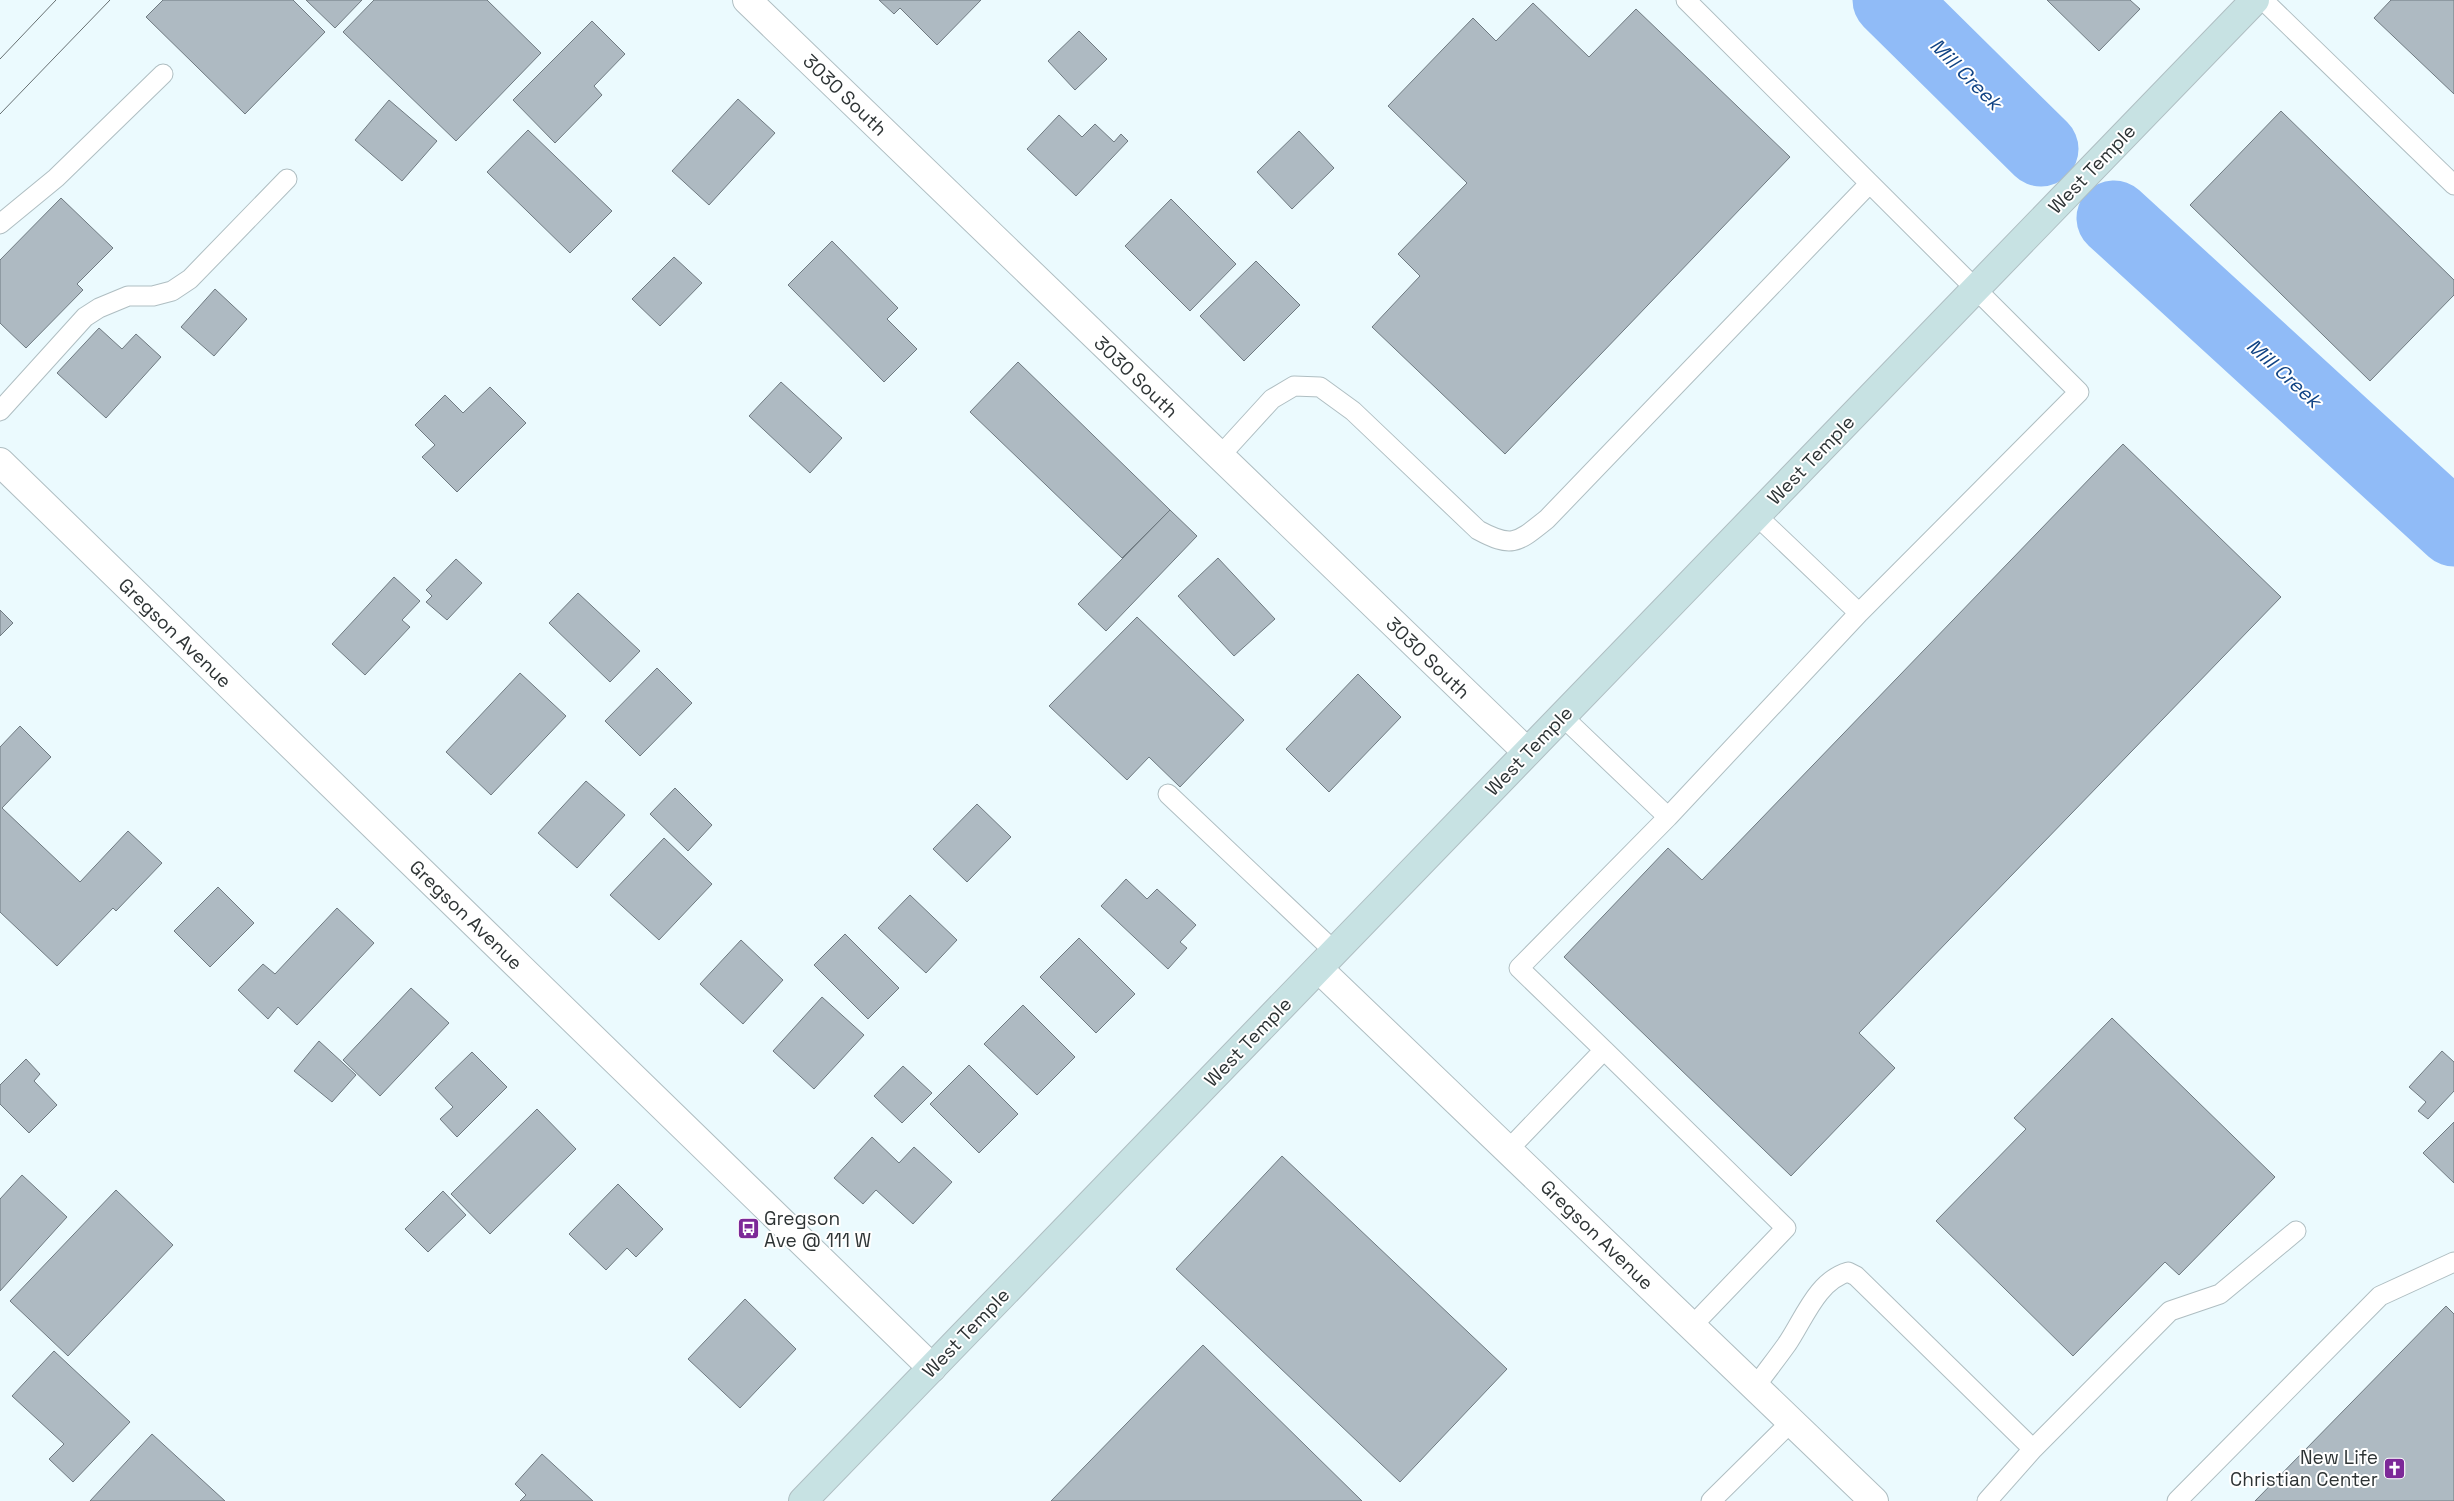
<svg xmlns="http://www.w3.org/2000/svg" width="2454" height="1501" font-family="'Space Grotesk',sans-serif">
  <rect width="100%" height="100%" fill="#ebfafe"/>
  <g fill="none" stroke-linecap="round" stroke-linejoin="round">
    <!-- river -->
    <path stroke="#90bbf7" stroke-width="75" d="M1890,0L2041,149
      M2114,218L2454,529"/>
  </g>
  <!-- building -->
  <path fill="#aebac2" stroke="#6f7a81" d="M163,0H293L325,32L245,114L146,17Z
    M306,0H362L335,28Z
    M374,0H487L541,53L456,141L343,32Z
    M879,0H981L937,45L900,8L894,14Z
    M2047,0H2130L2140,9L2099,51Z
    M2391,0H2454V94L2374,18Z
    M1533,3L1589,57L1636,9L1790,157L1505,454L1372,327L1420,276L1398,254L1467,183L1388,106L1473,18L1496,41Z
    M592,21L625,54L594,86L602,95L555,143L513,100Z
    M1079,31L1107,59L1075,90L1048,61Z
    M738,99L775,133L709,205L672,171Z
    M389,100L437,141L402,181L355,140Z
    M2281,111L2454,280V295L2370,381L2190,205Z
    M1059,115L1082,137L1095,124L1114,142L1121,134L1128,141L1076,196L1027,149Z
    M528,130L612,211L570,253L487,172Z
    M1299,131L1334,168L1292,209L1257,172Z
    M61,198L113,248L77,284L83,290L26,348L0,323V260Z
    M1171,199L1236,264L1190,311L1125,246Z
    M832,241L898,308L887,319L917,349L884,382L788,285Z
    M674,257L702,283L660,326L632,299Z
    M1256,261L1300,305L1244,361L1200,316Z
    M215,289L247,319L214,356L181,327Z
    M99,328L122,349L136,334L161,357L106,418L57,373Z
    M1018,362L1170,510L1122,558L970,412Z
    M781,382L842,438L810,473L749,416Z
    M490,387L526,423L457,492L422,457L435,445L415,425L445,395L463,413Z
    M2123,444L2281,597L1859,1033L1895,1068L1791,1176L1564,957L1668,848L1702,880Z
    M1170,510L1197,536L1106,631L1078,604Z
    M1218,558L1275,619L1234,656L1178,596Z
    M456,559L482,583L447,620L426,602L432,596L426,590Z
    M394,577L420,601L402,620L410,627L365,675L332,644Z
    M578,593L640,651L610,682L549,623Z
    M0,610L13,623L0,636Z
    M1137,617L1244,720L1180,787L1149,757L1127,780L1049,706Z
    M657,668L692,703L640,756L605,721Z
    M520,673L566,716L491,795L446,752Z
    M1358,674L1401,717L1329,792L1286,749Z
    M20,726L51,757L2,808L80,882L128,831L162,863L116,911L113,908L57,966L0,912V747Z
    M586,781L625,815L577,868L538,833Z
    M675,788L712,825L688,851L650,814Z
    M977,804L1011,837L967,882L933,849Z
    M664,838L712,884L659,940L610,895Z
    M1126,879L1147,899L1157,889L1196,925L1180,942L1187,948L1168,969L1101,906Z
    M218,887L254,923L210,967L174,931Z
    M910,895L957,940L926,973L878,928Z
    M337,908L374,943L297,1025L278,1007L268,1019L238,990L263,964L275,974Z
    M845,934L899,988L868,1019L814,965Z
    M1079,938L1135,994L1096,1033L1040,977Z
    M741,940L783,980L743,1024L700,984Z
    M411,988L449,1023L380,1096L343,1060Z
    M822,997L864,1035L814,1089L773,1051Z
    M1023,1005L1075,1057L1037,1095L984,1044Z
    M2112,1018L2275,1177L2179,1275L2165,1262L2073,1356L1936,1221L2026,1129L2014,1118Z
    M319,1041L356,1075L332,1102L294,1071Z
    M2442,1051L2454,1062V1091L2428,1119L2418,1111L2426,1102L2409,1087Z
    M472,1052L507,1087L457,1137L440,1119L453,1107L435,1088Z
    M26,1059L40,1074L34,1081L57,1105L29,1133L0,1104V1085Z
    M969,1065L1018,1114L979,1153L930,1104Z
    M903,1066L932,1093L902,1123L874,1096Z
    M537,1109L576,1149L490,1234L451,1194Z
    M2454,1122V1183L2423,1153Z
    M872,1137L899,1163L914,1147L952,1182L913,1224L876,1190L863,1204L834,1178Z
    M1282,1156L1507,1369L1400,1482L1176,1269Z
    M22,1175L67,1217L0,1291V1199Z
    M618,1184L663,1229L636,1257L627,1248L606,1270L569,1234Z
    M116,1190L173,1245L68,1356L10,1301Z
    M443,1191L466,1215L428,1252L405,1229Z
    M745,1299L796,1349L740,1408L688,1359Z
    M2446,1306L2454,1314V1501H2255Z
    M1203,1345L1362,1501H1051Z
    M54,1351L130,1422L73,1482L49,1459L64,1444L12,1396Z
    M152,1434L225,1501H90Z
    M542,1454L593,1501H520L526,1495L515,1484Z"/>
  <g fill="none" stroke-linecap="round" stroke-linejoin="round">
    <defs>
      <path id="lane" d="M1686,0L2079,392L1859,613
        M2263,0L2454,185
        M0,224L56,178L163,74
        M0,411L85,317L99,308L128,296H153L172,291L190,279L287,179
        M1219,457L1272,399L1294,386L1320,387L1353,411L1478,530C1513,549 1518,542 1547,519L1869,184
        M1562,716L1668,817L1519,968L1604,1050
        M1168,794L1335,952
        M1668,817L1859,613L1757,516
        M1508,1150L1604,1050L1786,1228L1692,1326
        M1755,1387C1766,1372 1777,1358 1787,1344C1804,1319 1817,1281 1848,1272L1856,1276L2033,1449L1987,1501
        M2033,1449L2170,1311L2220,1294L2296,1231
        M1711,1501L1792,1421
        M2177,1501L2380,1296L2454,1262"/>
      <path id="street" d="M747,0L1527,752
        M0,462L932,1368
        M1319,969L1874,1501"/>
      <path id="secondary" d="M803,1501L2255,0"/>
    </defs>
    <!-- lane casing -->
    <use href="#lane" stroke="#afbec2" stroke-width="21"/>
    <!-- street casing -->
    <use href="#street" stroke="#afbec2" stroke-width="30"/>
    <!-- secondary casing -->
    <use href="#secondary" stroke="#afbec2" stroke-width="30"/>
    <!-- lane -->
    <use href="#lane" stroke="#fff" stroke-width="19"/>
    <!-- street -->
    <use href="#street" stroke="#fff" stroke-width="28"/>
    <!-- secondary -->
    <use href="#secondary" stroke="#c7e2e3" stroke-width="28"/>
    <!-- tram -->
    <path stroke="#677072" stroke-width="1" d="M0,59L56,0
      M0,114L110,0"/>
  </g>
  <!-- icons -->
  <defs>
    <symbol id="bus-square" viewBox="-11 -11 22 22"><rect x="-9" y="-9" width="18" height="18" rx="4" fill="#7d2998" stroke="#fff"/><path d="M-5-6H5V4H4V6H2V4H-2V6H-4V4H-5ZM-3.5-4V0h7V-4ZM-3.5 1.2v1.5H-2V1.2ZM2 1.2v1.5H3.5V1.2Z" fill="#fff"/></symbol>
    <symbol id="church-square" viewBox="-11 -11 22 22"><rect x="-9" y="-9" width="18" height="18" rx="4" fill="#7d2998" stroke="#fff"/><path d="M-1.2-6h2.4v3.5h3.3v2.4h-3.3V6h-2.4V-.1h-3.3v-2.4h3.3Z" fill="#fff"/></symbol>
  </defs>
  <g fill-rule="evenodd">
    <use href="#bus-square" x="736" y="1216" width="25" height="25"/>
    <use href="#church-square" x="2382" y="1456" width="25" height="25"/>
  </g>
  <g text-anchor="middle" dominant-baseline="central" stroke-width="4" stroke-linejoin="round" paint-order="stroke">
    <!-- street labels -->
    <g font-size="19" fill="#2e3435" stroke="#fff">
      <text transform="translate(845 95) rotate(44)">3030 South</text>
      <text transform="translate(2092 169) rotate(-46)">West Temple</text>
      <text transform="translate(1136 377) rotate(44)">3030 South</text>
      <text transform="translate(1811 460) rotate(-46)">West Temple</text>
      <text transform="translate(175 633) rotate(44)">Gregson Avenue</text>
      <text transform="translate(1428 658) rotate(44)">3030 South</text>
      <text transform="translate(1529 751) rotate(-46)">West Temple</text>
      <text transform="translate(466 915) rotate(44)">Gregson Avenue</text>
      <text transform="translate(1248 1042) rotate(-46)">West Temple</text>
      <text transform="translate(1597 1235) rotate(44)">Gregson Avenue</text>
      <text transform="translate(966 1333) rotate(-46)">West Temple</text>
    </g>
    <!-- poi labels -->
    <g font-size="19" fill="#2e3435" stroke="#fff" text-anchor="start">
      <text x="764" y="1218">Gregson<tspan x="764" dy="22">Ave @ 111 W</tspan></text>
      <text x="2378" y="1457" text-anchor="end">New Life<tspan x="2378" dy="22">Christian Center</tspan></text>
    </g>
    <!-- water labels -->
    <g font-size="20" font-style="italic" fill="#114485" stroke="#fff">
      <text transform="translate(1966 74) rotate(45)">Mill Creek</text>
      <text transform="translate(2284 373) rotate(42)">Mill Creek</text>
    </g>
  </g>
</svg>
